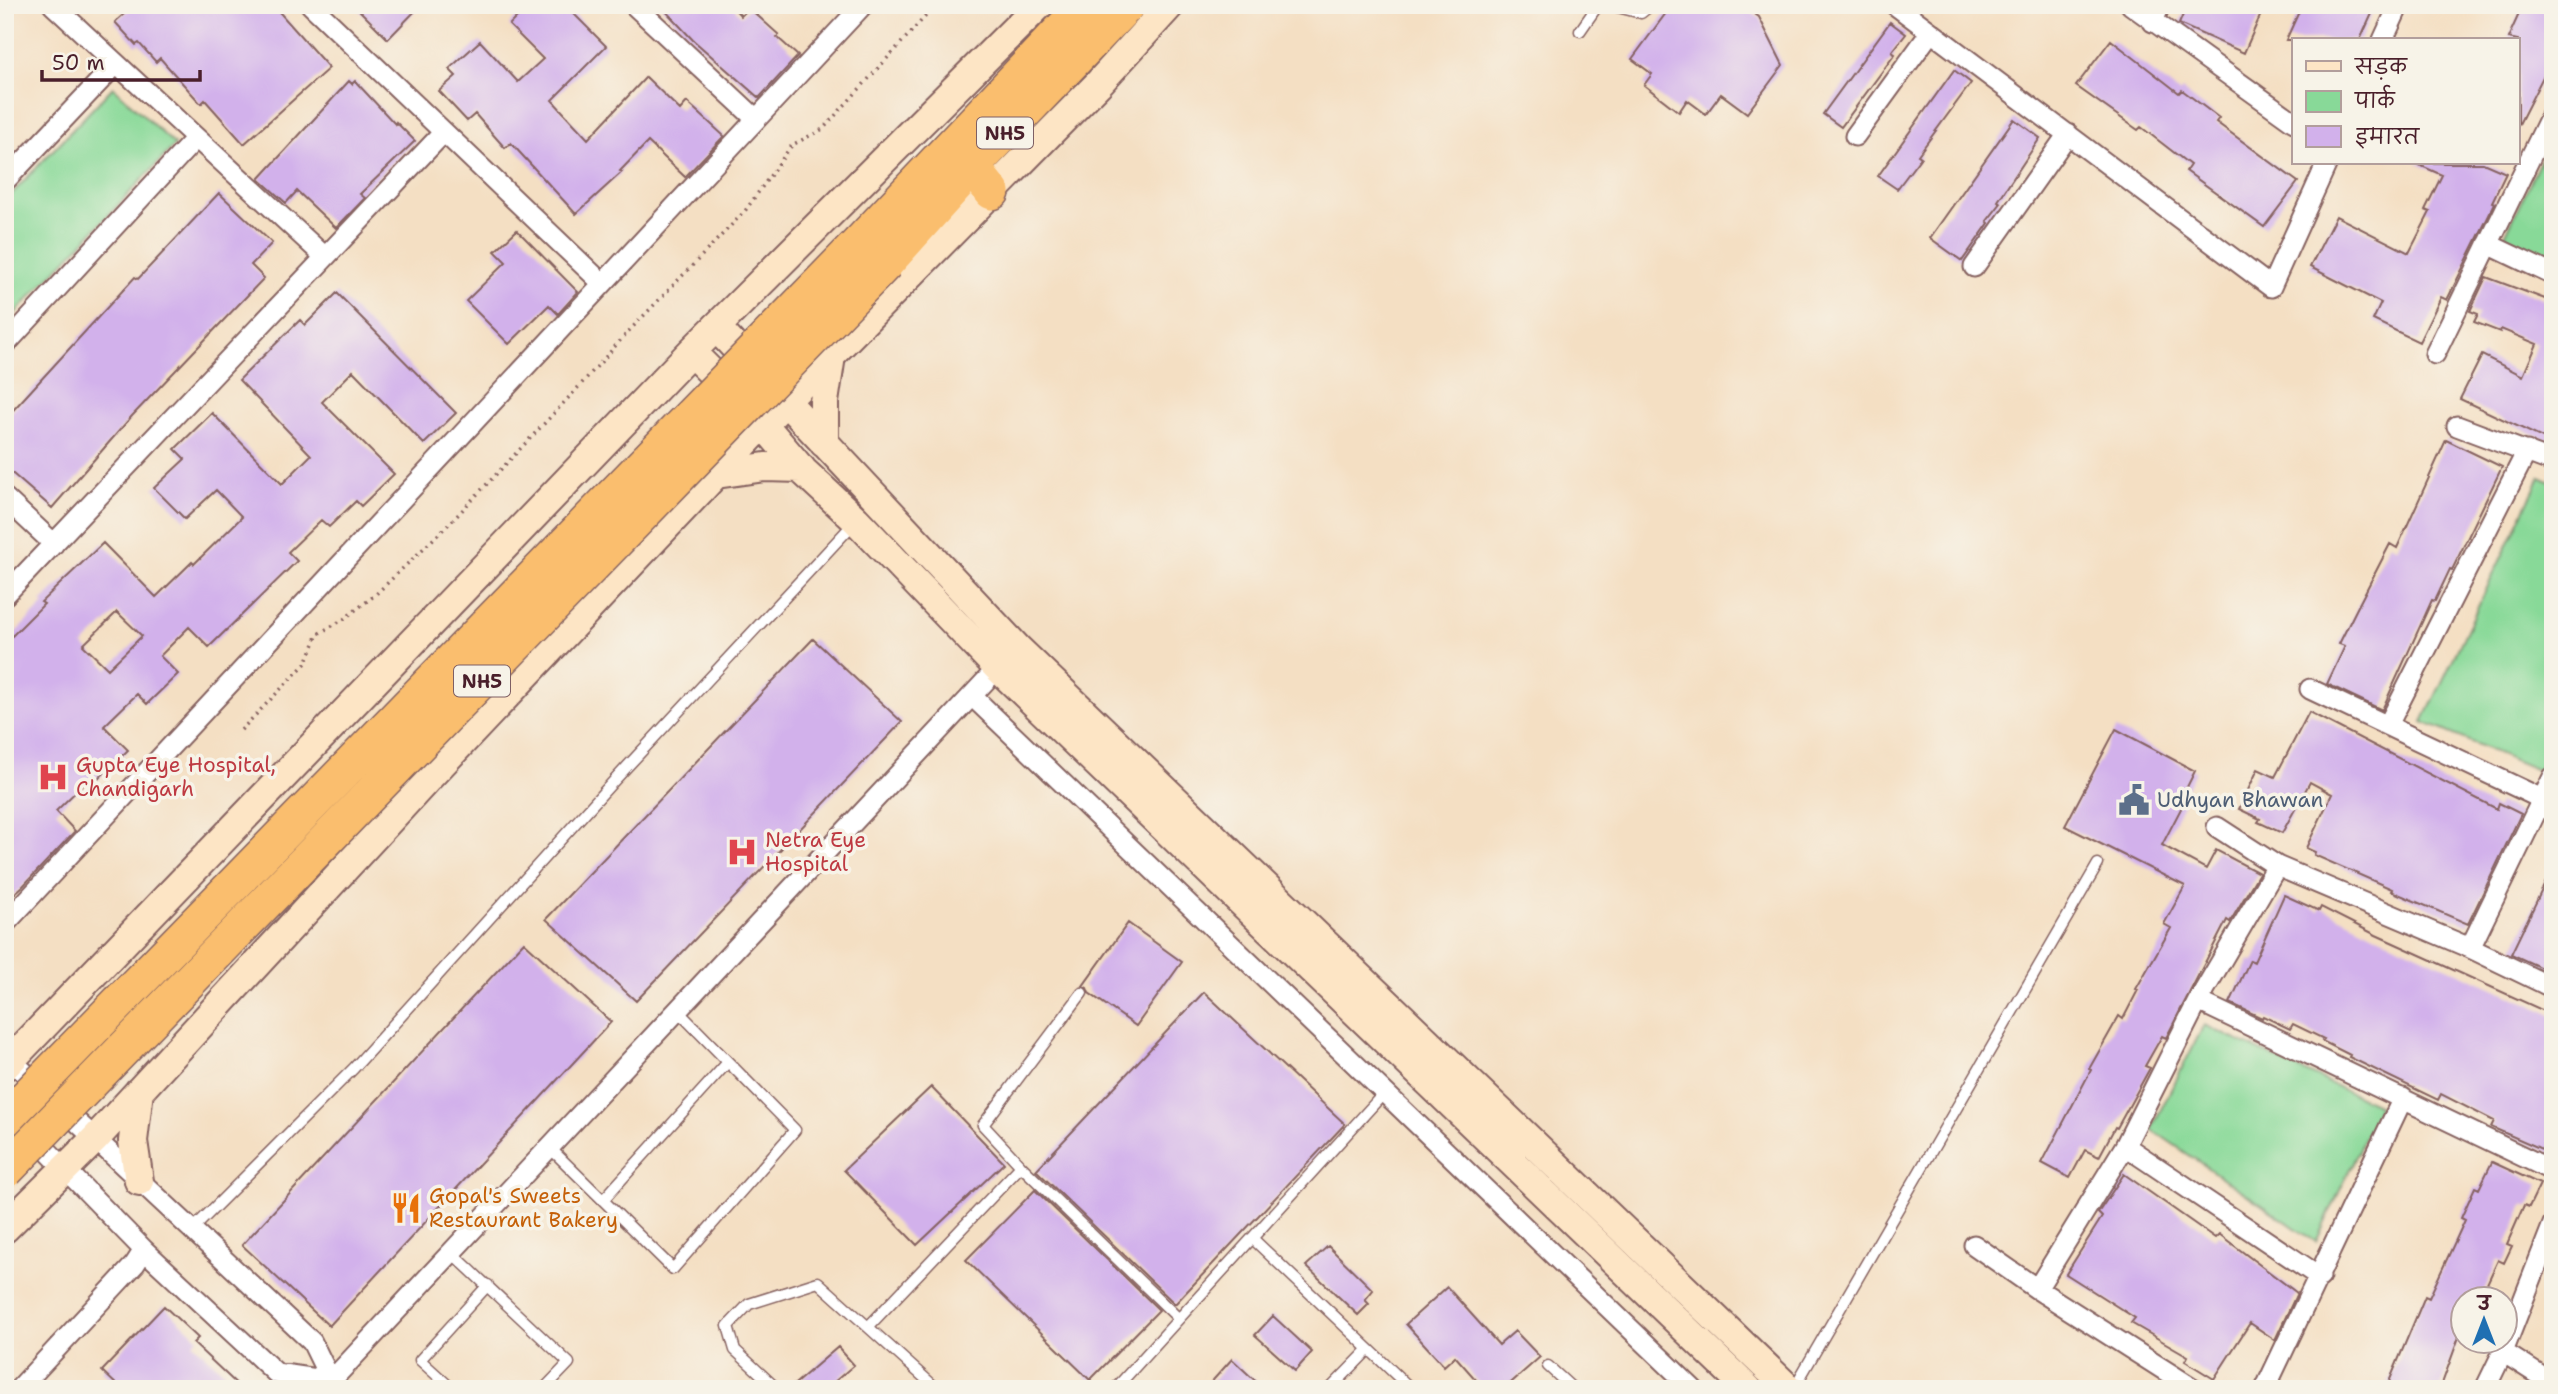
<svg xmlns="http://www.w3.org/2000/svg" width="2558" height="1394" font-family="'Shantell Sans','Playpen Sans Deva',sans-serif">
  <rect width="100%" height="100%" fill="#f7f3e8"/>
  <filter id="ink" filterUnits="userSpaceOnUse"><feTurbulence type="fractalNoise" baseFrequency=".0143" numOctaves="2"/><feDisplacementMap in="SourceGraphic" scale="14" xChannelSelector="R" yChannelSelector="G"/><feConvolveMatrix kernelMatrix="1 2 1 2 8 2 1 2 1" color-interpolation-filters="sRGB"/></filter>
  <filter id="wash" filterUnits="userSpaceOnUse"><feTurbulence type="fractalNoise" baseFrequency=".00686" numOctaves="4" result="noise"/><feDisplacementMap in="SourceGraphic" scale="28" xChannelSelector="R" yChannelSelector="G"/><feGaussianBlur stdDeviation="1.57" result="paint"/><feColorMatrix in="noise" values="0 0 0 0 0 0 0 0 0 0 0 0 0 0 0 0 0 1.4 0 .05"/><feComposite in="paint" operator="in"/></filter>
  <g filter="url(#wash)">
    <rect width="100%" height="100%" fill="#f4dfc3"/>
    <!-- green -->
    <path fill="#88d998" stroke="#697c62" stroke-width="2" d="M113,87L175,145L5,324V201Z
      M2553,133V265L2502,242Z
      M2540,477L2553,483V744L2540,771L2423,722Z
      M2204,1025L2379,1106L2316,1242L2151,1129Z"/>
    <g id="blocks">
      <!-- building -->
      <path fill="#d2b1eb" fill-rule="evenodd" d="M134,5H273L329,68L244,144L205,100L201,104L160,58L156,62L139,43L136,45L115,22Z
        M354,5H421L388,39Z
        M529,5H565L606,46L552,100L588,139L646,77L680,110L687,102L724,136L685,177L648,142L620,171L622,172L576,214L511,143L505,148L475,114L467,121L439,91L456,76L449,69L480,41L518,82L543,59L509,25Z
        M660,5H731L741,16L749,8L779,35L777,37L798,56L759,98L693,40Z
        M1672,5H1742L1759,17L1783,65L1747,113L1721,94L1706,114L1687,100L1679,112L1644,85L1652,74L1632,59Z
        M2187,5H2265L2244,53L2179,24Z
        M2302,5H2376L2360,40H2286Z
        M2523,5H2553V57L2518,126V40L2508,38Z
        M1890,22L1906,34L1892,52L1895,54L1841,127L1823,114Z
        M2111,40L2179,93L2182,90L2219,118L2216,122L2298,182L2264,227L2186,171L2190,165L2141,127L2138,130L2076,86Z
        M1954,70L1971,83L1918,155L1921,157L1897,189L1878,176Z
        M349,81L352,84L355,81L395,124L396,122L415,141L360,194L365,198L336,228L297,191L286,203L259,179Z
        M2014,119L2040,138L1998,201L2001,203L1987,221L1989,223L1962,261L1930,238Z
        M2415,163H2483L2506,173L2492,202L2495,203L2447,300L2441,297L2419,342L2373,320L2381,303L2310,267L2336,216L2409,253L2430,212L2425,210L2442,175Z
        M219,193L272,243L251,265L264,278L132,416L52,508L5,467V419L135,277L138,279Z
        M517,230L578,292L558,314L549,305L509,344L466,301L506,262L495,251Z
        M2486,277L2553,302V443L2460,399L2482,355L2523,376L2537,344L2501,329L2500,332L2474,322L2478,314L2470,311Z
        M337,293L456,413L424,444L353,371L322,402L394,474L361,506L356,501L329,527L321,520L288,552L297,561L209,647L189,627L160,656L178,674L147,704L137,694L104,726L128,750L97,780L93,775L56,811L75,831L23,886L5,902V643L44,604L41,602L103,543L156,597L192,562L194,564L242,517L216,490L185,519L154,488L185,459L175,449L212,413L282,484L311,455L239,380L300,320L305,325ZM117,612L142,636L108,669L83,645Z
        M2446,440L2502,467L2452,570L2450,569L2435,601L2432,600L2382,710L2327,684L2345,646L2339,644L2356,610L2390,544L2397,548Z
        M813,639L902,722L636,1001L546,919Z
        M2309,712L2497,809L2499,803L2521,814L2468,924L2391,891L2392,889L2314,855L2315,852L2306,848L2332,794L2310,782L2282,833L2258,822L2260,819L2239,809L2258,769L2275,777Z
        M2116,729L2195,771L2182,797L2186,799L2162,845L2206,869L2216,850L2259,873L2230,922L2227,920L2166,1038L2162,1036L2145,1066L2150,1068L2117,1128L2115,1127L2099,1157L2085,1150L2070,1178L2042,1163L2091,1070L2089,1069L2119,1016L2123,1019L2138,990L2136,989L2171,928L2164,924L2185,886L2065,826Z
        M2553,867V973L2511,954Z
        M2284,895L2319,911L2321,907L2376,935L2553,1015V1154L2491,1127L2494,1121L2441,1094L2438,1100L2349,1057L2350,1055L2322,1041L2324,1039L2293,1024L2290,1029L2263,1016L2262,1018L2230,1003L2250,960L2254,962Z
        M1128,923L1182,962L1136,1026L1089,993L1087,988L1083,986Z
        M524,942L611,1022L329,1326L242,1245Z
        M1204,992L1345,1124L1175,1304L1036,1170Z
        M931,1087L1004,1163L917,1245L844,1170Z
        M2492,1162L2540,1184L2529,1207L2524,1205L2507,1244L2512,1246L2504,1263L2498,1260L2480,1299H2463V1326L2440,1389H2386L2425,1296L2429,1298L2465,1220L2461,1218L2475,1187L2479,1189Z
        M2124,1174L2215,1238L2219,1234L2297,1293L2275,1340L2250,1323L2214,1379L2185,1361L2188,1356L2131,1323L2135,1318L2066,1274L2102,1217L2098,1213Z
        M1035,1190L1159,1310L1090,1380L966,1260Z
        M1328,1246L1373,1290L1365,1300L1369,1304L1358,1315L1306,1266Z
        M1447,1287L1499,1345L1515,1331L1540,1357L1504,1389H1484L1455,1356L1444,1366L1406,1324Z
        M164,1306L198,1338L193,1343L242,1389H121L102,1371Z
        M1273,1316L1312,1352L1295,1371L1255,1335Z
        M838,1347L854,1365L826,1389H789Z
        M1232,1359L1264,1389H1205Z"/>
    </g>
  </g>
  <g filter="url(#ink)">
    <use href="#blocks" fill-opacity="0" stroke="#866260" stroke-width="2"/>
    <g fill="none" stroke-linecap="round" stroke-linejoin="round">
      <defs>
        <path id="lane" d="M1610,5L1641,13L1651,5
          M1580,31L1598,5
          M1082,993L983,1125L1021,1166L1178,1318
          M549,1147L673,1269L795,1130L677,1010
          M603,1200L728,1062
          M193,1229L354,1068L611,784L854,523
          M1252,1238L1411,1389
          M451,1252L569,1363L544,1389
          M868,1327L1021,1166
          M1548,1366L1573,1389
          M1794,1388L2098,864
          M452,1389L420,1360L488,1285
          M777,1389L735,1350L728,1326L749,1304L818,1282L937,1389
          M1115,1389L1385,1092
          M1330,1389L1369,1349"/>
        <path id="street" d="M53,5L325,257
          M311,5L602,283
          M634,5L756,119
          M1895,5L2271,287L2327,163
          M2131,5L2294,122
          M2153,22L2160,5
          M2383,40L2399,5
          M1855,136L1930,33
          M5,181L116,64
          M2488,244L2553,275
          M1974,267L2068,134
          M5,345L196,138
          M2435,354L2553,111
          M2457,426L2553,462
          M5,498L54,544
          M5,595L444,132
          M2310,689L2542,799
          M972,696L1693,1389
          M2388,725L2527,451
          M2217,827L2277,866L2470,948L2553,988
          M5,924L863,5
          M2470,948L2553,777
          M2198,1001L2553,1171
          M11,1060L312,1342L331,1381L338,1388
          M31,1134L144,1250L276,1373L331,1381
          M2125,1146L2320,1277
          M1974,1245L2037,1289L2194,1389
          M2037,1289L2125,1146L2198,1001L2277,866
          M2503,1352L2553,1384
          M331,1381L1007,658
          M19,1389L135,1264L144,1250
          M2265,1389L2403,1098
          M2485,1389L2503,1352L2553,1224"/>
        <path id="secondary" d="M716,327L1017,648L1789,1389
          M691,352L763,424L802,470L856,520L998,668L1748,1389
          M824,443V402L831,356
          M716,474L765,467L801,468
          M5,1066L691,352L1039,5
          M139,1091L133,1141L139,1181
          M5,1228L95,1139L432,774L763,424L1098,84L1170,5"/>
        <path id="highway" d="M972,167L992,192
          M860,242L1085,5
          M886,263L972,167L1127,5"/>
      </defs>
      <!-- lane casing -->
      <use href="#lane" stroke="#866260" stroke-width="13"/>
      <!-- street casing -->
      <use href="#street" stroke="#866260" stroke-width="23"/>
      <!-- secondary casing -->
      <use href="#secondary" stroke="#866260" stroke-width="32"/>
      <!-- highway casing -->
      <use href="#highway" stroke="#866260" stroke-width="38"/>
      <!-- path -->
      <path stroke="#866260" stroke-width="3.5" stroke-dasharray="2 5" stroke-linecap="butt" d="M241,730L306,663L318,634L344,619L374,596L452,521L574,392L627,333L745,211L792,145L823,129L933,8L955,5"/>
      <!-- lane -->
      <use href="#lane" stroke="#fff" stroke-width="10"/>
      <!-- street -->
      <use href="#street" stroke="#fff" stroke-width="19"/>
      <!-- secondary -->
      <use href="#secondary" stroke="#fde5c5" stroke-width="28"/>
      <!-- highway -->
      <use href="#highway" stroke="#fabe6e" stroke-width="35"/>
      <defs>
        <path id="highway-bridge" d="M5,1119L860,242
          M5,1171L886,263"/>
      </defs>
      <!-- highway-bridge casing -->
      <use href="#highway-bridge" stroke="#866260" stroke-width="38" stroke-linecap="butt"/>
      <!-- highway-bridge -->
      <use href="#highway-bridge" stroke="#fabe6e" stroke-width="35"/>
    </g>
  </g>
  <!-- icons -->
  <defs>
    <symbol id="hospital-bare" viewBox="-9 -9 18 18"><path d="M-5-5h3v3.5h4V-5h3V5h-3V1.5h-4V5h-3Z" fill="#e0444e" stroke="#f7f3e8" stroke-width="2.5" paint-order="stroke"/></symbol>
    <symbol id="civic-bare" viewBox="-9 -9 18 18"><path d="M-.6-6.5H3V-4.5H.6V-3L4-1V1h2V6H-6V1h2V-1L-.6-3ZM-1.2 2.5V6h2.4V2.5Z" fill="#5c6f8a" stroke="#f7f3e8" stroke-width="2.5" paint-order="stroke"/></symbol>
    <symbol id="restaurant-bare" viewBox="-9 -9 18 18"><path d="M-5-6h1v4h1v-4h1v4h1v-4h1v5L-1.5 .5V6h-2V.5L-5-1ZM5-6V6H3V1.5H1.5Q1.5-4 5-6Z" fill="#e8710a" stroke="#f7f3e8" stroke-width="2.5" paint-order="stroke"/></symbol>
  </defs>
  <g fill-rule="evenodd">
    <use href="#hospital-bare" x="31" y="755" width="44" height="44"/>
    <use href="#civic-bare" x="2112" y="778" width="44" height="44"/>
    <use href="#hospital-bare" x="720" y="830" width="44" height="44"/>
    <use href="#restaurant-bare" x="384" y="1186" width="44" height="44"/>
  </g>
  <g text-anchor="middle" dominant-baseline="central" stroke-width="7" stroke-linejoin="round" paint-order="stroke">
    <!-- shield labels -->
    <g fill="#f7f3e8" stroke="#7e5f64" stroke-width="2">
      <rect x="977" y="117.5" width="56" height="31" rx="5"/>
      <rect x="454" y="665.5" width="56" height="31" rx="5"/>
    </g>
    <g font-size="19" font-weight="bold" fill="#4a1f2b">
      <text x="1005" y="133">NH5</text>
      <text x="482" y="681">NH5</text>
    </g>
    <!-- health labels -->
    <g font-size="21" fill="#be3a42" stroke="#f7f3e8" text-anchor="start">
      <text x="76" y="765">Gupta Eye Hospital,<tspan x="76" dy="24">Chandigarh</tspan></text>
      <text x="765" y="840">Netra Eye<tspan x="765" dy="24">Hospital</tspan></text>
    </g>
    <!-- service labels -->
    <g font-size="21" fill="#4e5e75" stroke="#f7f3e8" text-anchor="start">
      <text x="2157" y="800">Udhyan Bhawan</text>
    </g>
    <!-- food labels -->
    <g font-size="21" fill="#c56008" stroke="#f7f3e8" text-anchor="start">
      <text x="429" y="1196">Gopal's Sweets<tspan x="429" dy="24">Restaurant Bakery</tspan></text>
    </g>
  </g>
  <!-- margin -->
  <rect width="2558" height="1394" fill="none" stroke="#f7f3e8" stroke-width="28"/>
  <!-- legend -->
  <rect x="2292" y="38" width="228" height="126" fill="#f7f3e8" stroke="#b29e9c" stroke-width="2"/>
  <rect x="2306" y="61" width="35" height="10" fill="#fde5c5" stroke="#b29e9c" stroke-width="2"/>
  <text x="2355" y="74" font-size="21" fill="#4a1f2b">सड़क</text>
  <rect x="2306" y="91" width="35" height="21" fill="#88d998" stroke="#b29e9c" stroke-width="2"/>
  <text x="2355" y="108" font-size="21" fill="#4a1f2b">पार्क</text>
  <rect x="2306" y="126" width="35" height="21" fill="#d2b1eb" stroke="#b29e9c" stroke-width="2"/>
  <text x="2355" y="144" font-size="21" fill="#4a1f2b">इमारत</text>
  <!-- north arrow -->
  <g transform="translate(2484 1320)"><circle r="33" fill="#f7f3e8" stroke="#b29e9c" stroke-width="2"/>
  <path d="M0-5L12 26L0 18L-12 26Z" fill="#1f6fb2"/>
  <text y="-10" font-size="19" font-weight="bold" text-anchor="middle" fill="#4a1f2b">उ</text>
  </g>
  <!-- scale -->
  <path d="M42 70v10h158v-10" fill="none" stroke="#4a1f2b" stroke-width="3.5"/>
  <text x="52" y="70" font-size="21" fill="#4a1f2b" stroke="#f7f3e8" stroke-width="5" paint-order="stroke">50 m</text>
</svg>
